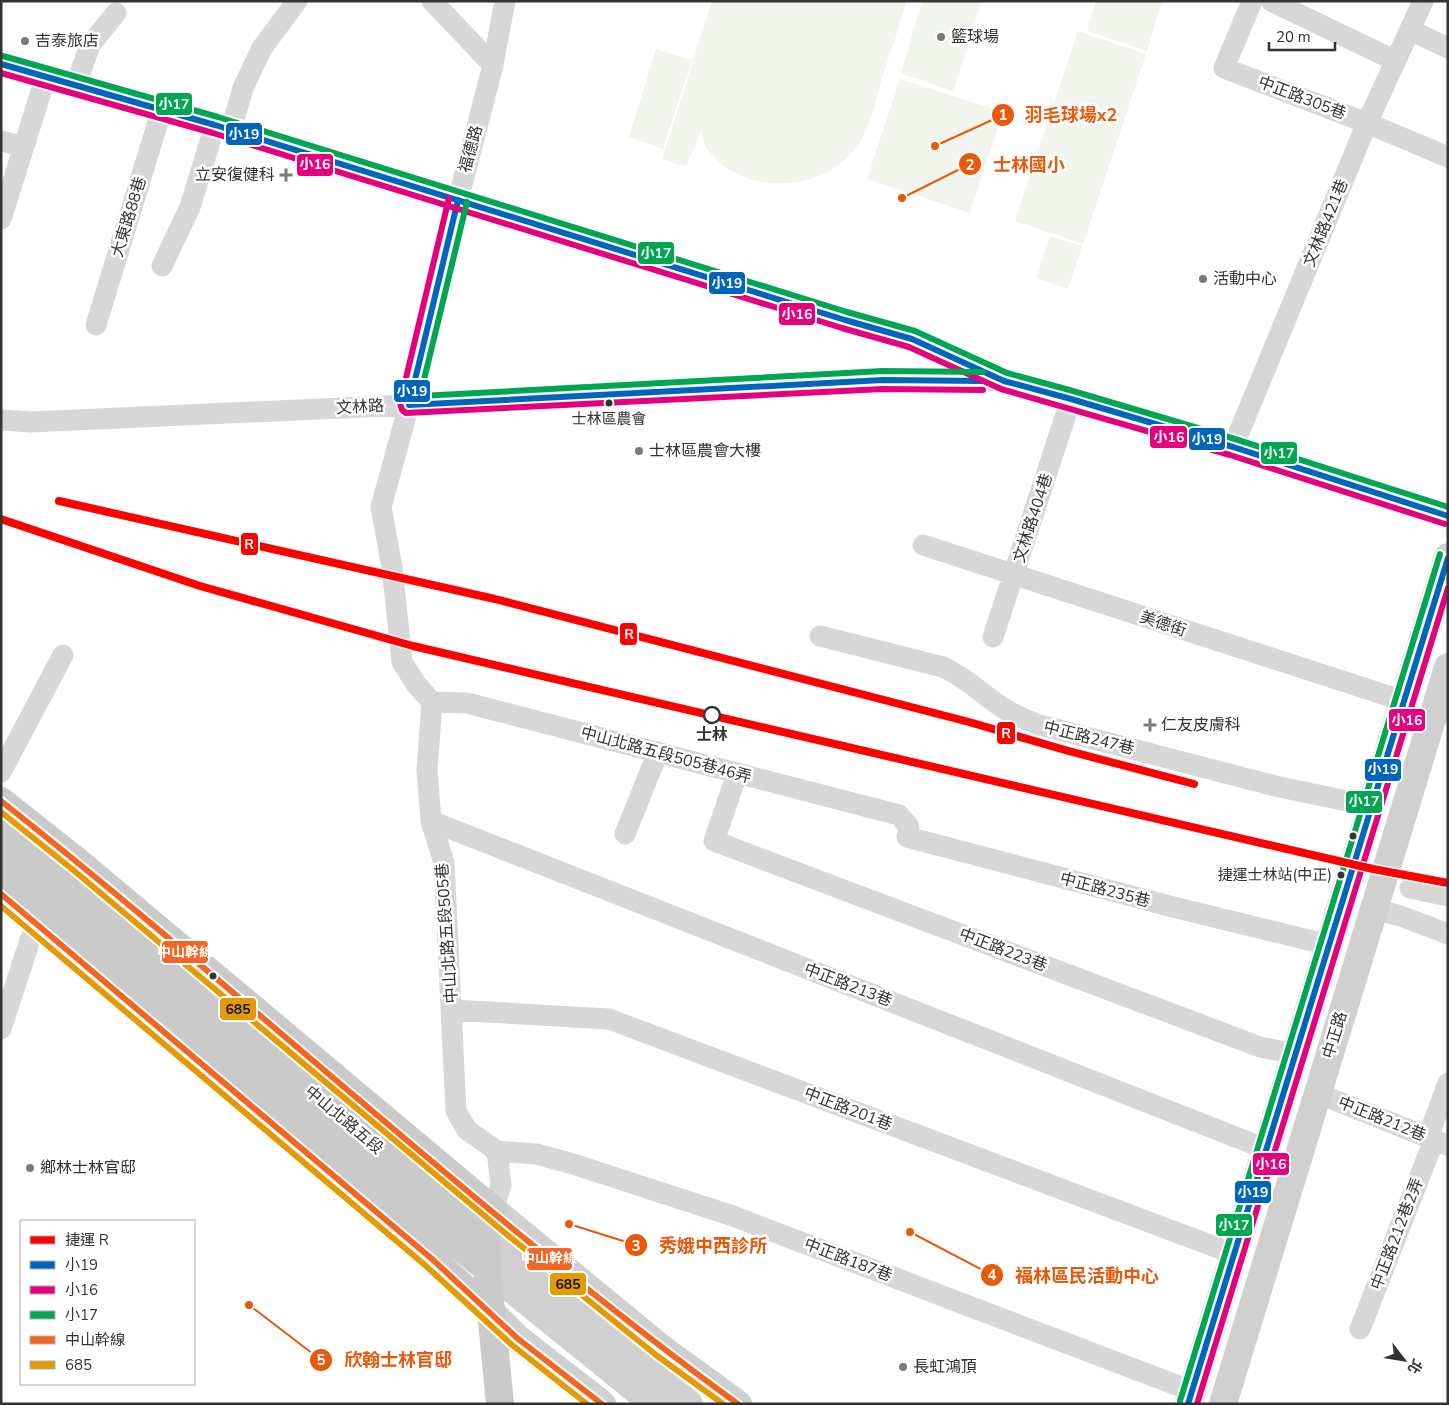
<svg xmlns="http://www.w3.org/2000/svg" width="1449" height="1405" font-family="'Nunito Sans','Noto Sans TC',sans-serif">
  <rect width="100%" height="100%" fill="#fff"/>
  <!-- green -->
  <path fill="#f1f5ed" d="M712,1H906C900,27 890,53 882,78C877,96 873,116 865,133C845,173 805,188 762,182C741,179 721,167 708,150C704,145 703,138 701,132L686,167L662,159Z
    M922,1H982L953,92L901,73Z
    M1096,1H1162L1147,51L1087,31Z
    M1078,31L1146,54L1083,244L1015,221Z
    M656,49L692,60L663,149L629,137Z
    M900,79L1003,112L970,213L867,179Z
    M1050,236L1082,246L1068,289L1036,278Z"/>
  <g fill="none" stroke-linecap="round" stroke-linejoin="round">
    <!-- street -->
    <path stroke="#d7d7d7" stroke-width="21" d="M432,1L493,65
      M1252,1L1224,68L1367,123L1448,157
      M1271,1L1396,61
      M1410,30L1448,48
      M1,64L215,125L845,320L912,339L997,378
      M76,85L90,45L116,13
      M231,130L243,88L262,48L297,1
      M1,141L24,147
      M1,219L46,76
      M162,266L190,207L215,125
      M96,325L162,109
      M1,420L31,422L606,396L883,380L1004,381L1071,399L1233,447L1448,516
      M1233,447L1367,123L1423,1
      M923,545L1404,701
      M820,636L943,667C967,678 985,697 1008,711C1017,716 1027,720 1036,724L1275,786L1371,806
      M993,637L1071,399
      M432,702L467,703L899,815L909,827L907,837L1173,907L1329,945
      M1,772L63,655
      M737,774L714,841L1260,1047L1295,1054
      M431,821L1266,1149
      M625,834L658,752
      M1410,888L1448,896
      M1374,909L1401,916L1448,934
      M452,1010L609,1019L1234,1254
      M1,1029L30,940L40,925
      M1317,1093L1447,1145
      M1428,1137L1448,1083
      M497,1151L536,1154L570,1163L730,1215L1192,1391
      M493,1210L501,1185L497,1151L467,1130L456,1111L444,863L431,821L427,770L432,702L416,684L402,662L392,567L381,507L409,405L458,200L493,65L505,1
      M1360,1329L1434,1140"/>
    <!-- secondary -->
    <path stroke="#d0d0d0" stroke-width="28" d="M493,1210L661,1348L738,1404
      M486,1240L505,1257L644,1370L689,1404
      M487,1269L654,1404
      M491,1312L517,1338L602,1404
      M1188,1404L1448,557
      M1223,1404L1448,667"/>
    <!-- primary -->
    <path stroke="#cacaca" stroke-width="28" d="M1,801L78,862L493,1210L486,1240L487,1269L500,1404
      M1,833L486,1240
      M1,861L487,1269
      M1,894L432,1259L491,1312"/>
    <defs>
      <path id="bus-1" d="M1,64L215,125L845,320L912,339L1004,381L1071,399L1233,447L1448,516
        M458,200L409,405L883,380L983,381
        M1188,1404L1448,558"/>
      <path id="bus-2" d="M1,73L213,133L842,328L909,347L1001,389L1230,455L1445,524
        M449,198L400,403L402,410L406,413L883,389L983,390
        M1197,1404L1448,588"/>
      <path id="bus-3" d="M3,56L218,117L847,312L915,331L1007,373L1073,391L1235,439L1448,507
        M467,202L420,396L883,371L983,372
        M1180,1401L1440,554"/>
      <path id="bus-4" d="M1,801C250,998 481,1217 738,1404
        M1,894L432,1259L517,1338L602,1404"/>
      <path id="bus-5" d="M1,812L72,869L505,1233L656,1355L723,1404
        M1,906L426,1266L512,1345L587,1404"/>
    </defs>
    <!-- bus-1 casing -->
    <use href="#bus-1" stroke="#fff" stroke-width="10"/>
    <!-- bus-2 casing -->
    <use href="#bus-2" stroke="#fff" stroke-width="10"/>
    <!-- bus-3 casing -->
    <use href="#bus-3" stroke="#fff" stroke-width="10"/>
    <!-- bus-4 casing -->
    <use href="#bus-4" stroke="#fff" stroke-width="10"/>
    <!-- bus-5 casing -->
    <use href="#bus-5" stroke="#fff" stroke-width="10"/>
    <!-- bus-1 -->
    <use href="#bus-1" stroke="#0065bd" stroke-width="6"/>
    <!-- bus-2 -->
    <use href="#bus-2" stroke="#e5007d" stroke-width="6"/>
    <!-- bus-3 -->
    <use href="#bus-3" stroke="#00a651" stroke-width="6"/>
    <!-- bus-4 -->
    <use href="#bus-4" stroke="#f26522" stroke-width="6"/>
    <!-- bus-5 -->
    <use href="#bus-5" stroke="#e39a05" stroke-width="6"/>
    <defs>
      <path id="metro-1" d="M59,501L495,599L969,722L1065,750L1194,784
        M1,519L200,586L413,646L1373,869L1448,883"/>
    </defs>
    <!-- metro-1 casing -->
    <use href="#metro-1" stroke="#fff" stroke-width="11"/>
    <!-- metro-1 -->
    <use href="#metro-1" stroke="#f00" stroke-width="8"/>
  </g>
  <!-- markers -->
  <g fill="#7a7a7a" stroke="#fff" stroke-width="2">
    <circle cx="941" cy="37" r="5"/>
    <circle cx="25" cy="41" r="5"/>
    <path d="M283.5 167.5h5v5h5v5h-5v5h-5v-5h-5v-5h5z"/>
    <circle cx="1203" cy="279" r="5"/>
    <circle cx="639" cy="451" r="5"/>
    <path d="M1147.5 717.5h5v5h5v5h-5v5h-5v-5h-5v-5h5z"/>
    <circle cx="30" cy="1168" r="5"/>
    <circle cx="903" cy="1367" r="5"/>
  </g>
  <g fill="#333" stroke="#fff" stroke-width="2">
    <circle cx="609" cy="403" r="4.5"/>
    <circle cx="1353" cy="836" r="4.5"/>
    <circle cx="1341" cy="875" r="4.5"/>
    <circle cx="213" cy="976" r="4.5"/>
  </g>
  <circle fill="#fff" stroke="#333" stroke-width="2.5" cx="712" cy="715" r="8"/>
  <g text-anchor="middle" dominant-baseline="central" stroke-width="5" stroke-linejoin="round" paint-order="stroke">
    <!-- bus labels -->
    <g font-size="15" fill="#333" stroke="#fff">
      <text x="609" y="419">士林區農會</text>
      <text x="1332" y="875" text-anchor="end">捷運士林站(中正)</text>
    </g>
    <!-- poi labels -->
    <g font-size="16" fill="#333" stroke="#fff" text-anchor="start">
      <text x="951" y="37">籃球場</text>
      <text x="35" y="41">吉泰旅店</text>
      <text x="275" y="175" text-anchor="end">立安復健科</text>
      <text x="1213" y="279">活動中心</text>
      <text x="649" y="451">士林區農會大樓</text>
      <text x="1161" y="725">仁友皮膚科</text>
      <text x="40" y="1168">鄉林士林官邸</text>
      <text x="913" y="1367">長虹鴻頂</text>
    </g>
    <!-- street labels -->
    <g font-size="16" fill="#333" stroke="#fff">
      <text transform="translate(1302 98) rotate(21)">中正路305巷</text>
      <text transform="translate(471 149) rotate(-75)">福德路</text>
      <text transform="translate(129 217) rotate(-73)">大東路88巷</text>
      <text transform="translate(1326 223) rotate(-68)">文林路421巷</text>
      <text transform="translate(360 407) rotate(-3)">文林路</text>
      <text transform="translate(1033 518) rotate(-72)">文林路404巷</text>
      <text transform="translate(1163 624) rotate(18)">美德街</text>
      <text transform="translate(1089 738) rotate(14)">中正路247巷</text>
      <text transform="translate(666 755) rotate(15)">中山北路五段505巷46弄</text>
      <text transform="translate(1105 890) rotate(15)">中正路235巷</text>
      <text transform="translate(447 933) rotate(-94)">中山北路五段505巷</text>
      <text transform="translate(1003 950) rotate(21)">中正路223巷</text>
      <text transform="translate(848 985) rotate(21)">中正路213巷</text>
      <text transform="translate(1335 1035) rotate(-73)">中正路</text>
      <text transform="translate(848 1109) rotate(21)">中正路201巷</text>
      <text transform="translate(1382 1119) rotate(22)">中正路212巷</text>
      <text transform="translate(344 1120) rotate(40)">中山北路五段</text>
      <text transform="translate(1397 1234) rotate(-69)">中正路212巷2弄</text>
      <text transform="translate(848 1260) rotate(21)">中正路187巷</text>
    </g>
    <!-- stop labels -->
    <g font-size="16" font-weight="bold" fill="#333" stroke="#fff">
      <text x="712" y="735">士林</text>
    </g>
  </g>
  <!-- callouts -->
  <path fill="none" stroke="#e8590c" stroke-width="2" d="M935 146L1003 115M902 198L970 164M569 1224L636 1245M910 1232L992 1275M249 1305L321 1360"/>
  <g fill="#e8590c" stroke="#fff" stroke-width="2">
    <circle cx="935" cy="146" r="5"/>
    <circle cx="902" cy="198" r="5"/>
    <circle cx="569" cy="1224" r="5"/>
    <circle cx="910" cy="1232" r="5"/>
    <circle cx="249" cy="1305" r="5"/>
    <circle cx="1003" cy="115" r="12"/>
    <circle cx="970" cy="164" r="12"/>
    <circle cx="636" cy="1245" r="12"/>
    <circle cx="992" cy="1275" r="12"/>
    <circle cx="321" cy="1360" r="12"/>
  </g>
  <g font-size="15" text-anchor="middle" font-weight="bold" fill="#fff">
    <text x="1003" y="120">1</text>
    <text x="970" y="170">2</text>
    <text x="636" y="1251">3</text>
    <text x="992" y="1280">4</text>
    <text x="321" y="1365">5</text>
  </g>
  <g font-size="18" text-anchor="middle" font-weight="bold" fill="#e8590c" stroke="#fff" stroke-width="5" stroke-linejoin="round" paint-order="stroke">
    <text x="1071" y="121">羽毛球場x2</text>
    <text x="1029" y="171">士林國小</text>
    <text x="713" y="1252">秀娥中西診所</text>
    <text x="1087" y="1282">福林區民活動中心</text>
    <text x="398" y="1366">欣翰士林官邸</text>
  </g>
  <g stroke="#fff" stroke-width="2">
    <rect x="155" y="92" width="38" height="24" rx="5" fill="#00a651"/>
    <rect x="225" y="122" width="38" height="24" rx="5" fill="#0065bd"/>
    <rect x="296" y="153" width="38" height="24" rx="5" fill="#e5007d"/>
    <rect x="637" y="241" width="38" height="24" rx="5" fill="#00a651"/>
    <rect x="708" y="271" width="38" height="24" rx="5" fill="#0065bd"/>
    <rect x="778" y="302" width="38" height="24" rx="5" fill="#e5007d"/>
    <rect x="393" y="379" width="38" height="24" rx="5" fill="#0065bd"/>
    <rect x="1149" y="425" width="39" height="24" rx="5" fill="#e5007d"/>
    <rect x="1188" y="427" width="38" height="24" rx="5" fill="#0065bd"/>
    <rect x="1260" y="441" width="38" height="24" rx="5" fill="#00a651"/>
    <rect x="240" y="532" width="19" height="24" rx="5" fill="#f00"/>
    <rect x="619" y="622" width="19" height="24" rx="5" fill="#f00"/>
    <rect x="1388" y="708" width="38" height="24" rx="5" fill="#e5007d"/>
    <rect x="996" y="721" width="20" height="24" rx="5" fill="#f00"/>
    <rect x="1364" y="758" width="38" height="24" rx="5" fill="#0065bd"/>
    <rect x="1345" y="790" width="38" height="24" rx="5" fill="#00a651"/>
    <rect x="161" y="940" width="48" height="24" rx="5" fill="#f26522"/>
    <rect x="219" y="997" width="38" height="24" rx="5" fill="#e39a05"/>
    <rect x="1252" y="1152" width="38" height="24" rx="5" fill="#e5007d"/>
    <rect x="1234" y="1180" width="38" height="24" rx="5" fill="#0065bd"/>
    <rect x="1215" y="1213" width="38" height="24" rx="5" fill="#00a651"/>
    <rect x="526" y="1247" width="47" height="24" rx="5" fill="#f26522"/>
    <rect x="549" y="1272" width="38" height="24" rx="5" fill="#e39a05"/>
  </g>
  <g font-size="14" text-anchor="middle" font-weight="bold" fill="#fff">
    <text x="174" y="109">小17</text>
    <text x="244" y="139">小19</text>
    <text x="315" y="169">小16</text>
    <text x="656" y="258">小17</text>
    <text x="727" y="288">小19</text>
    <text x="797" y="319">小16</text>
    <text x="412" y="396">小19</text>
    <text x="1169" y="442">小16</text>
    <text x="1207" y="444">小19</text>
    <text x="1279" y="458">小17</text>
    <text x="249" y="549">R</text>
    <text x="629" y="639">R</text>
    <text x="1407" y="725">小16</text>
    <text x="1006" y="738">R</text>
    <text x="1383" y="774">小19</text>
    <text x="1364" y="806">小17</text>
    <text x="185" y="957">中山幹線</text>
    <text x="1271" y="1169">小16</text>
    <text x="1253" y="1197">小19</text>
    <text x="1234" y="1230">小17</text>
    <text x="549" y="1263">中山幹線</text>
  </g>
  <g font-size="14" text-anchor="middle" font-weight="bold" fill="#111">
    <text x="238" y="1014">685</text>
    <text x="568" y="1289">685</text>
  </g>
  <!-- border -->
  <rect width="1449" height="1405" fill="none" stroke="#333333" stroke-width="5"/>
  <!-- legend -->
  <rect x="20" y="1220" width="175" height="165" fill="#ffffff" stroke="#adadad"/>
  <rect x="30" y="1236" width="25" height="8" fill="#ff0000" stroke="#adadad"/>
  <text x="65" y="1245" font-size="15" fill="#333333">捷運 R</text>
  <rect x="30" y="1261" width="25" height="8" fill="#0065bd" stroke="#adadad"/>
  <text x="65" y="1270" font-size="15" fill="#333333">小19</text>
  <rect x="30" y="1286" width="25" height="8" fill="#e5007d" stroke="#adadad"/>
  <text x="65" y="1295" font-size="15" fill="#333333">小16</text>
  <rect x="30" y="1311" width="25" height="8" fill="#00a651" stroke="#adadad"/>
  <text x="65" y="1320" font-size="15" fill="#333333">小17</text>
  <rect x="30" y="1336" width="25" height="8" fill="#f26522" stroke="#adadad"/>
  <text x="65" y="1345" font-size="15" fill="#333333">中山幹線</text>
  <rect x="30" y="1361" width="25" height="8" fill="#e39a05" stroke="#adadad"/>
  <text x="65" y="1370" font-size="15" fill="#333333">685</text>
  <!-- north arrow -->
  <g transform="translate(1404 1360) rotate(121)" stroke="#ffffff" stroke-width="4" paint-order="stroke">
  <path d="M0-4L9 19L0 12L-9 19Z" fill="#333333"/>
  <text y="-8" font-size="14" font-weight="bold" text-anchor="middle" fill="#333333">北</text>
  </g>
  <!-- scale -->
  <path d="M1269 42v8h66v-8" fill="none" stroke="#333333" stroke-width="2.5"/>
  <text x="1276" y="42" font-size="15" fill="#333333" stroke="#ffffff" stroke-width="4" paint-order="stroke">20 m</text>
</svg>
